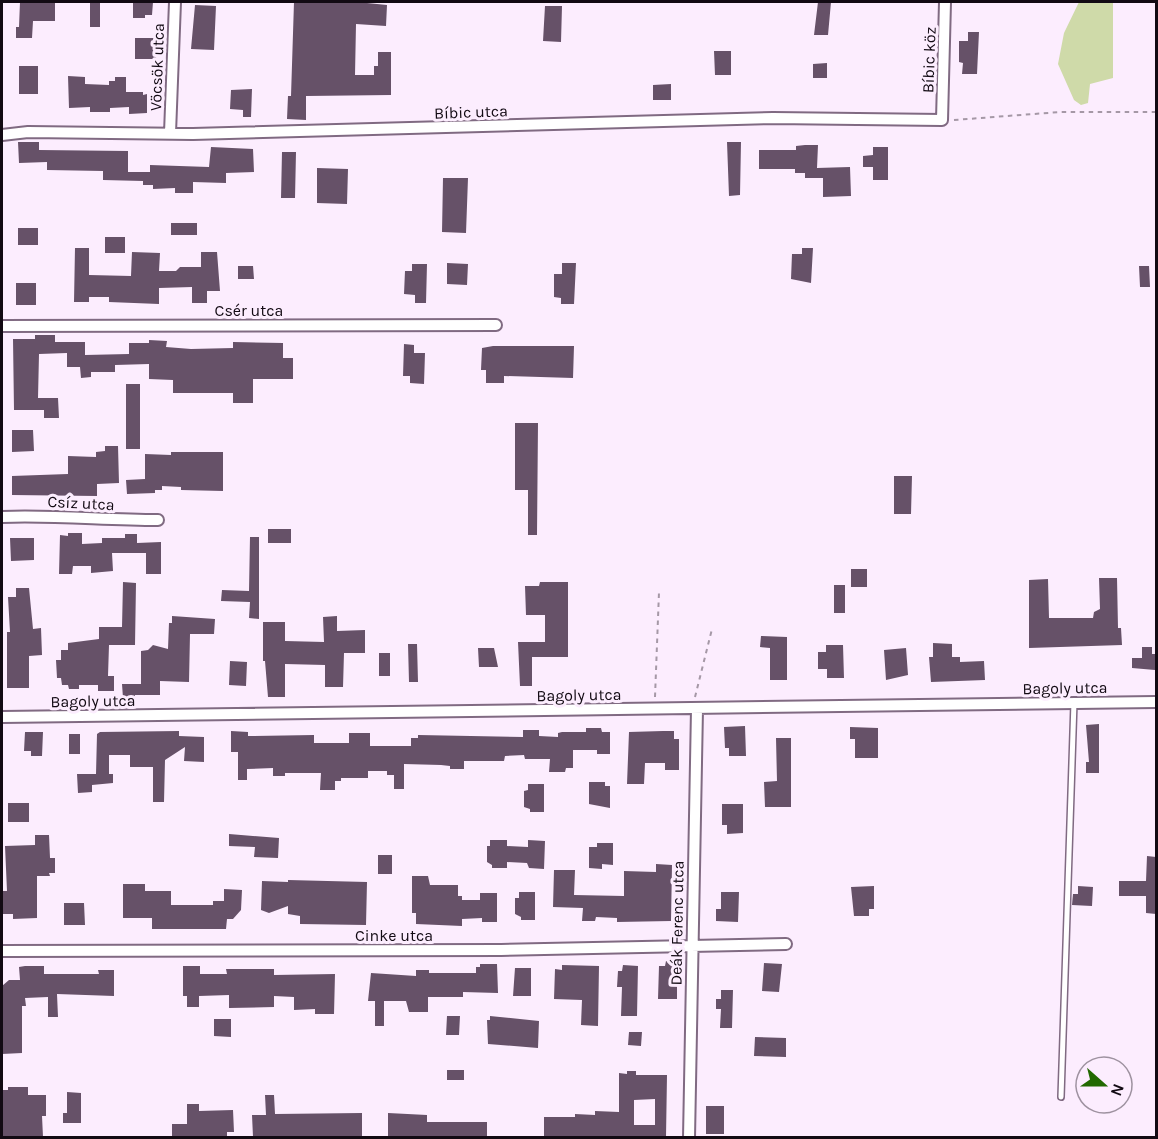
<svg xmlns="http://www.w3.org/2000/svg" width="1158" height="1139" font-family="Karla,sans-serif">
  <rect width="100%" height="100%" fill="#fcedfe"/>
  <!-- green -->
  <path fill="#cfdaa9" d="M1079,2H1113V78L1090,84L1088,103L1081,105L1074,100L1058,64L1064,33Z"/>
  <!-- building -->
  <path fill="#665168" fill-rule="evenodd" d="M20,2L55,3V21H33L32,38H16V27H19Z
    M90,2H100V27H90Z
    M133,2H153L152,15H145V18H133Z
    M294,2H357L387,5L386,26L356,24L355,75H374V66H378V52H391V95L306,96V120L287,119L288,96H291Z
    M818,2H831L828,35H814Z
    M195,5L216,6L214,50L191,49Z
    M545,6H562L561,42L543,41Z
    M968,32H979L977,74H962L963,63L959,62V41H968Z
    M135,38H157L156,59H135Z
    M714,51H731V75H715Z
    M827,63V78H813V64Z
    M19,66H38V94H19Z
    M68,76L85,77V84L109,85V81H115V77H126V92H143V95L147,94V113L129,114V107L110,108V112H90V107L69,108Z
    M671,84V100H653V85Z
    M252,89L251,117H243V110L230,109L231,90Z
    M18,142H39V150L128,151V172H150V165L209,167L211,147L253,149L254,172L226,173V183L193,182V193H175V188L153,189V185H143V181L103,180V171L47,170V162L19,163Z
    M727,142H741L740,195L729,196Z
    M805,145H818L817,168L850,167L851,196L823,197V178H805V173H795V169H759V150H796V146Z
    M873,147H888V180H873V167H863V156L873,155Z
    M282,152H296L295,198H281Z
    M317,168L348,169L347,204L317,203Z
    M443,178H468L466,233L442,232Z
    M171,223H197V235H171Z
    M18,228H38V245H18Z
    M105,237H125V253H105Z
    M75,248H89V275L131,276L132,252L160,253L159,271H176L180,267H201V252H217L220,291H207V303H192V287L159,288V304L109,302V297H89V302H74Z
    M802,248H813L811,283L791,279L792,254H802Z
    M447,263L468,264L467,285L447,284Z
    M562,263H576L574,304H561V298L554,297V274H562Z
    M412,264H427L426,303H415V295L404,294L405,271H412Z
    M238,266H253L254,279H238Z
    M1139,266H1149L1150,287H1140Z
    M16,283H36V305H16Z
    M35,335H55V342H85V355L129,354V343H149V340L167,341L166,347L191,349L233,348V342L283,343V358H293V379H253V403H233V393H173V380L149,379V364L115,365V372H91V377L81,378L80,367H67V353L39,354L38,398H58L59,418H44V410H14L13,339H35Z
    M404,344L414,345V353H425L424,384L410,383V376H403Z
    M493,346H574L573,378L504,376V383H486V370H481L482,348Z
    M126,384H140V449H126Z
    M515,423H538L537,535H528V490H515Z
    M12,430H33L34,451L12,452Z
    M105,446H118L119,483L97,484V496L12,495V476L68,474V456L96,457V452L105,451Z
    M171,452H223V491L181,490V487L162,486V490H155V493L127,494L126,480L145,479V454L171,455Z
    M894,476H912L911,514H894Z
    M268,529H291V543H268Z
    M68,533H82V544L102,543V538H125V534H137V543L161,542V574H146V553H112L113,571L91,573V566H73L72,574H59L60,535L68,536Z
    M250,537H259V619L249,618L250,602L221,601L222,590L249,591Z
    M10,538H34V560L11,561Z
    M851,569H867V587H851Z
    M1099,578H1117L1118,628H1121L1122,645L1029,648V580L1048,579L1049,618H1093L1094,612L1100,609Z
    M123,582L136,583L135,645H109L108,676H114V691H98V685H79V689H69L68,685H62L61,678H57L56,660H61V650H68V643L99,639V627H122Z
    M540,582H568V657H532V686H520L518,642H545V615H526L525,586H539Z
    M834,585H845V613H834Z
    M16,588H29L33,629L41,628L42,655L29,656V688H7V632H10L8,597H16Z
    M172,616L215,619L214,634H190L189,682L160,681V695H135V698H123L122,684H141V651L148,650L153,645L168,649L169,623H172Z
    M337,616V631L365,630V653H344L343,687H325V665L285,664V697H268L265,661H263V622H285V641L324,642L323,617Z
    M761,636L787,637V680H770V648L760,647Z
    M933,643L952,644V657H960V662L984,661L985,680L931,682L929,657H933Z
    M408,644H417L418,682H409Z
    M826,645H843L844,678H827V669H818V652H826Z
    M1142,647H1152V654H1155V670L1132,668V658H1142Z
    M478,648H494L498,667H479Z
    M906,648L908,675L886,680L884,650Z
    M379,653H390V676H379Z
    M230,661L247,662L246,686L229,685Z
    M1099,724V773H1086V762H1089L1086,725Z
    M745,726L746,756H729V748H725L724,727Z
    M850,727L878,728V758H855V739H850Z
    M586,728H601L602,732H610V754H597V750H573V768H566L565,772H549L550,759H525L524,755L505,756L504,761H464V769H450V766L441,765L404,764V789H394V775H387V771H368V778H341V781H335V790H320L321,773H285V776H273V768L247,769V780H238V752H231V731L248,732V736L314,735V743H349V733H370V746H411V738H418V735L523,737V730H539V736L558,737V733L562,732H586Z
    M179,731V736L204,737V762L184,761L185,747L165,760L164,802H153V767H130V755H109V774H113V783L92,785V792L78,793L77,774H96L97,734L100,732Z
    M663,731H674V739H679V770H665V763H645L644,784H627L629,732Z
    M25,732H43L42,756H31V751H24Z
    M69,734H80V754H69Z
    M776,738H791V807H765L764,782L777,781Z
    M589,782H605V786H610V808L589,804Z
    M528,784H544V812H530V809L524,807V791L528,790Z
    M8,803H29V822H8Z
    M722,804H743V833L727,834V825H722Z
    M229,834L279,838L278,858L254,857L255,847L229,846Z
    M35,835H49L50,858H55V873H49L50,876H37V918L13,919V914H3V891H7L5,846L35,845Z
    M490,840H507V846L528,847V840L545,841L544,869L529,868L527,863L507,862V868H492V865L487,862V846H490Z
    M597,843H613V865L602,864V869L589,868V847H597Z
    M378,855H392V874H378Z
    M1147,856L1156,857V914L1146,913V896H1119V881H1146Z
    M656,864L672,865L671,921L617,922V918L596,917L595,921H582L583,908L553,907L554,870H575L574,895L624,896V871L656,872Z
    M412,876H428L430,885H458V896H462V900H480V893H497V922H482V918L462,919V926L416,924V913H412Z
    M288,880L367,882L366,925L300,924V916L288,914V906L269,913L261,910L262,881L288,882Z
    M123,884H145V891H171V905H213V901H224V889L242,890L241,910L233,919H227L226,929H152V918H123Z
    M874,886V909H869V916H854L851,887Z
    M1078,886L1093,887L1092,906L1072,905L1073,894H1078Z
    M519,892H535V920H521V917L515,914V898H519Z
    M721,892H739L738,922L716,921V909H721Z
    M64,903H84L85,925H64Z
    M666,961L677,962V999H658L659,966H665Z
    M764,963L782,964L779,992L762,991Z
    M480,964H497L498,993L463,992V997H428V1012H409L406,1001H384V1026H375V1001H368L371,973L416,976V970H429V973H476V967H480Z
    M562,965L599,966L598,1026L581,1025L582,1000L554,999L555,969L562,970Z
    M623,965L638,966L637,1016H621L622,987H617L618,971H622Z
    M25,966H44V974H99L98,970H114V996L57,994L58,1017H48V997L25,998L26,1006H22V1053L2,1054V986L9,980H20L19,967Z
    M183,966H200V974H227L226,969H274V975L335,974L334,1014H315V1009L294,1010V997L274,996V1007L229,1008V995L199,996V1007H187V996H183Z
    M515,968H531V996H513Z
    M721,990H733L732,1028H720L721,1009H716V999H721Z
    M447,1016H460L459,1035H446Z
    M490,1016L539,1021L538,1048L488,1044L487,1020H490Z
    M214,1019H231V1037L214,1036Z
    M629,1032H642L641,1046L628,1045Z
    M755,1037L786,1038V1057L754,1056Z
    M447,1070H464V1080H447Z
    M627,1071H636V1075H667L666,1137H544V1117H575V1114L595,1115V1111L619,1112V1073L627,1074ZM655,1099V1125H634V1100Z
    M8,1087H28V1095H46V1116H42L43,1137H2V1090H8Z
    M67,1092L81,1093V1123H63V1113H67Z
    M265,1095H274L275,1114L362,1113V1137H253L252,1115H266Z
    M187,1104H199V1111L233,1110L234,1132H227V1137H172V1124H187Z
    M706,1106H724V1134H706Z
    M388,1113L427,1115V1122H487V1137H388Z"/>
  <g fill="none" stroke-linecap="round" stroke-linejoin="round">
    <defs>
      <path id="service" d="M1061,1097L1074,702"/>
      <path id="minor" d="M170,133L175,2
        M2,135L28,132L193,134L773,118L942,120L945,2
        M2,326L496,325
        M2,517C54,515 105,520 158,520
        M2,717L1156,702
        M2,951L501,950L786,944
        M689,1138L697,709"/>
    </defs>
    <!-- service casing -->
    <use href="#service" stroke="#806a82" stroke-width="8"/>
    <!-- minor casing -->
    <use href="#minor" stroke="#806a82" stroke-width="14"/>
    <!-- path -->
    <path stroke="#a598a6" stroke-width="2" stroke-dasharray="4.5 4.5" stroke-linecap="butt" d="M954,120L1060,112H1156
      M655,697L659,592
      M695,697L712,629"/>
    <!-- service -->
    <use href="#service" stroke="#fff" stroke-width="5"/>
    <!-- minor -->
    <use href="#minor" stroke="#fff" stroke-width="10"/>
  </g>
  <g text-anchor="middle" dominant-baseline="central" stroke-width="6" stroke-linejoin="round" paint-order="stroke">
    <!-- street labels -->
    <g font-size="16" fill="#120a13" stroke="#fcedfe">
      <text transform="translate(929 60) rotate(-88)">Bíbic köz</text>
      <text transform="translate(157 67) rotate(-88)">Vöcsök utca</text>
      <text transform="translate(471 112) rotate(-2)">Bíbic utca</text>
      <text x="249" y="310">Csér utca</text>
      <text transform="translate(81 503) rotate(3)">Csíz utca</text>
      <text transform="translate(1065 688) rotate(-1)">Bagoly utca</text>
      <text transform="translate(579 695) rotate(-1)">Bagoly utca</text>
      <text transform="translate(93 701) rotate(-1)">Bagoly utca</text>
      <text transform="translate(677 923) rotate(-89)">Deák Ferenc utca</text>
      <text x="394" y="935">Cinke utca</text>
    </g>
  </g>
  <!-- border -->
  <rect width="1158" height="1139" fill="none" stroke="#120a13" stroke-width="6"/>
  <!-- north arrow -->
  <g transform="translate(1104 1085) rotate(111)"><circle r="28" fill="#fcedfe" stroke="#9e92a0" stroke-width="1.5"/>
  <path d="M0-4.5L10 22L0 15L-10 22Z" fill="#226901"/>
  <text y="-9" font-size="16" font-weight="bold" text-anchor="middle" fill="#120a13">N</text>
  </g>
</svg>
